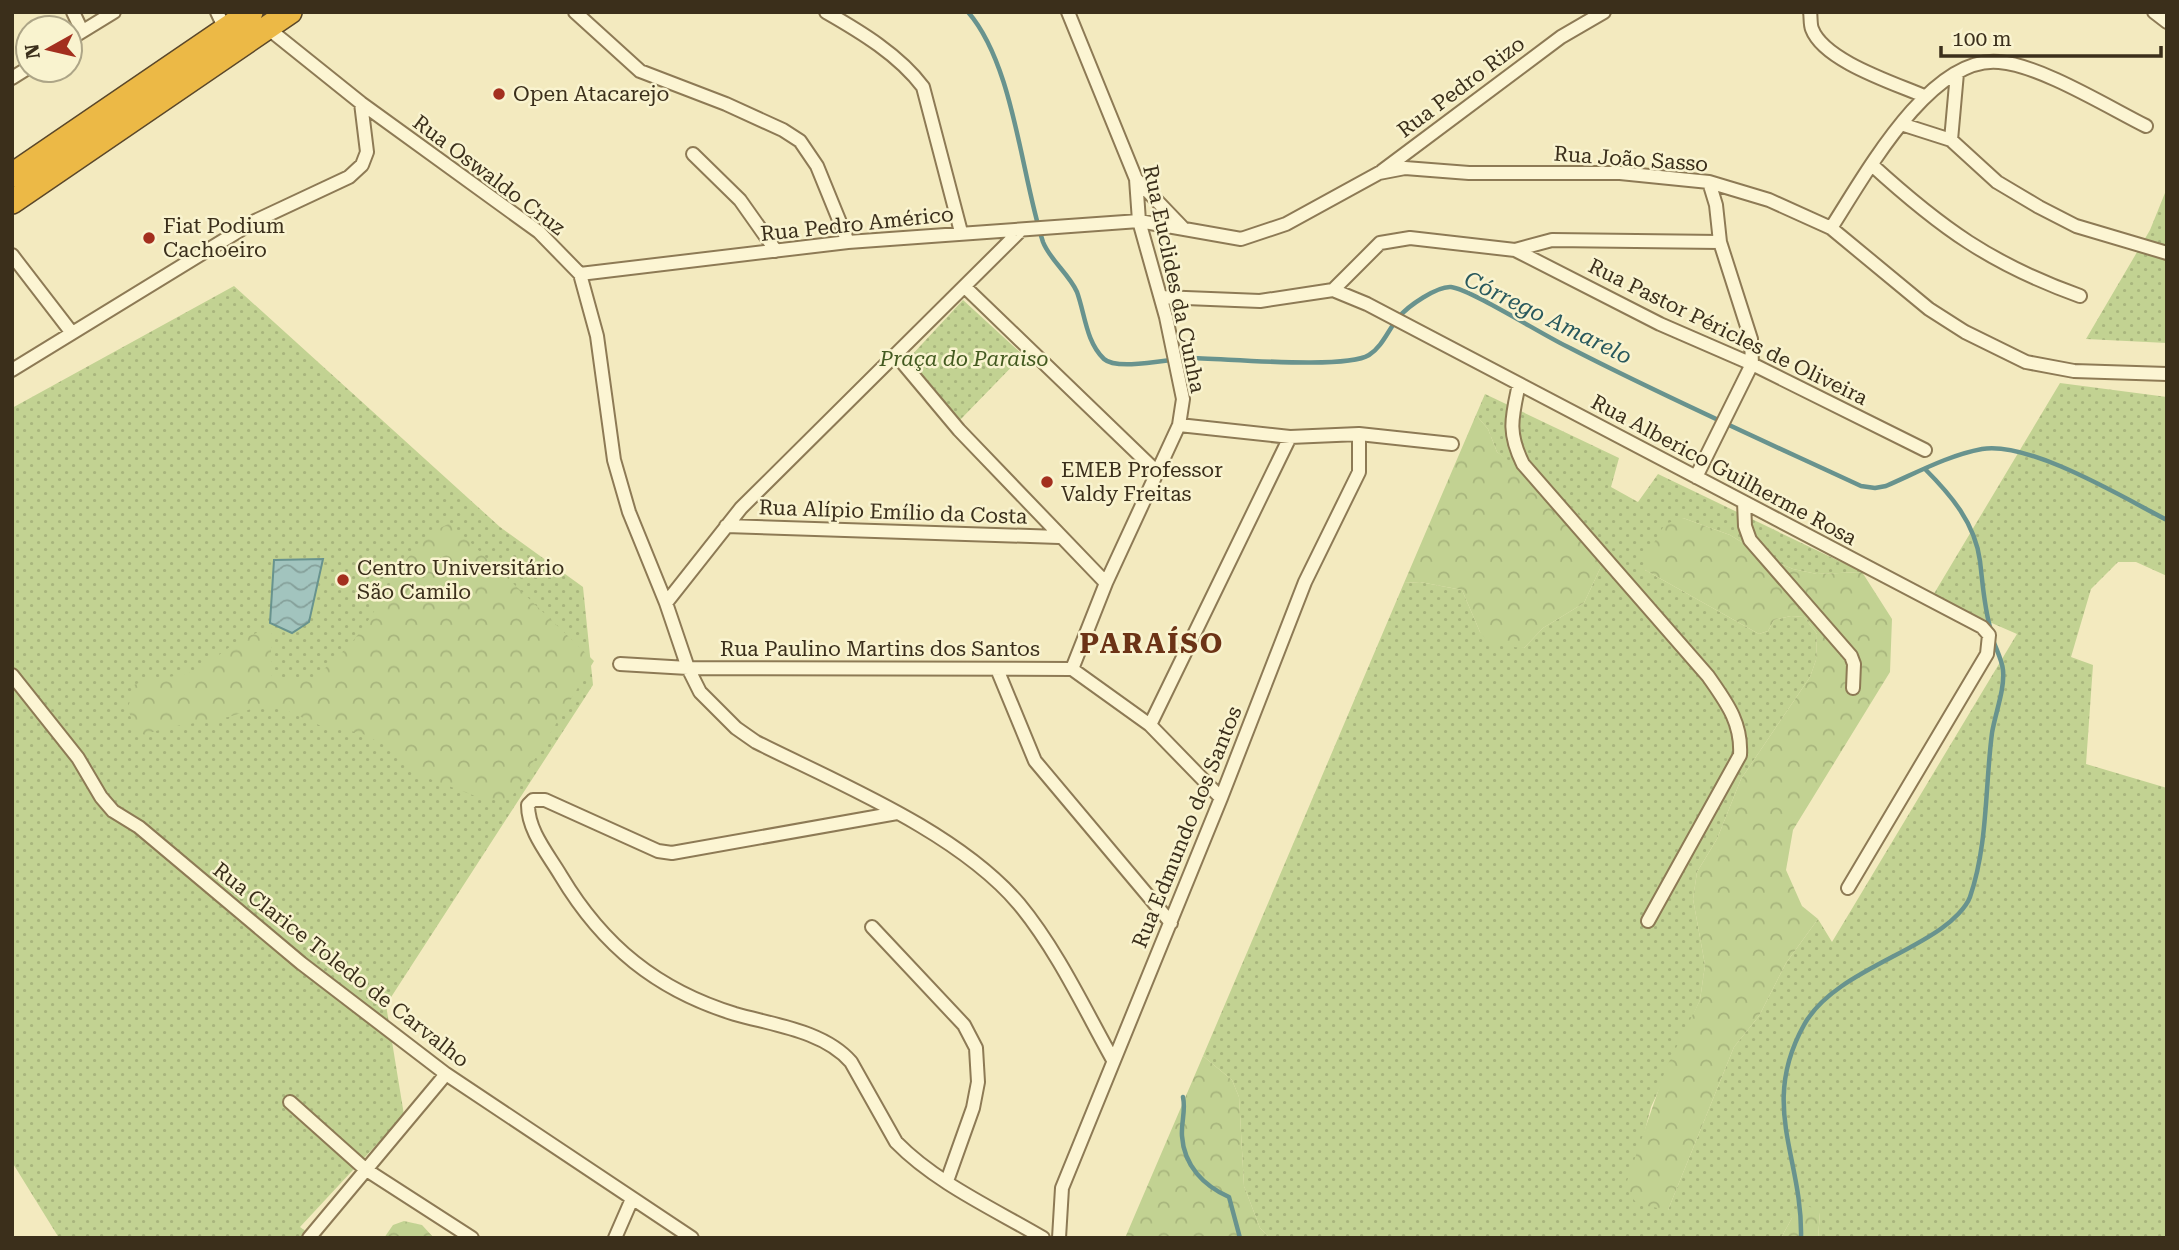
<svg xmlns="http://www.w3.org/2000/svg" width="2179" height="1250" font-family="'Roboto Serif',serif">
  <defs>
    <pattern id="green-dots" width="8" height="8" patternUnits="userSpaceOnUse" patternTransform="scale(1.75)"><rect width="8" height="8" fill="#c2d292"/><path d="M2 2h.1M6 6h.1" fill="none" stroke="#a8b57d" stroke-width="1.8" stroke-linecap="round"/></pattern>
    <pattern id="forest-crowns" width="20" height="18" patternUnits="userSpaceOnUse" patternTransform="scale(1.75)"><rect width="20" height="18" fill="#c2d292"/><path d="M2 6a3 3 0 1 1 6 0M12 15a3 3 0 1 1 6 0" fill="none" stroke="#a8b57d"/></pattern>
    <pattern id="water-waves" width="16" height="10" patternUnits="userSpaceOnUse" patternTransform="scale(1.75)"><rect width="16" height="10" fill="#a2c4be"/><path d="M0 5q4-4 8 0t8 0" fill="none" stroke="#85a09a"/></pattern>
  </defs>
  <rect width="100%" height="100%" fill="#f3eabf"/>
  <!-- green -->
  <path fill="url(#green-dots)" d="M2167,188V343L2086,339L2150,230Z
    M234,286L500,527L583,587L593,685L386,1005L404,1115L300,1227L315,1238H59L12,1162V408Z
    M963,300L1023,355L960,420L909,358Z
    M2060,383L2167,397V576L2136,562H2118L2091,589L2071,657L2093,665L2086,764L2167,788V1238H1818L1820,1213L1792,1218L1781,1238H1270L1260,1228L1244,1186L1239,1097L1232,1080L1203,1056L1404,583L1420,582L1462,590L1480,632L1524,648L1543,628L1584,603L1604,560L1532,481L1497,452L1488,429L1476,415L1485,394L1619,458L1611,487L1638,502L1658,474L1862,572L1817,574L1793,569L1771,560L1730,535L1683,518L1645,570L1759,634L1768,631L1774,620L1791,616L1804,617L1817,634L1816,660L1810,677L1741,779L1717,839L1697,872L1693,899L1705,965L1700,1000L1651,1107L1641,1146L1668,1210L1734,1047L1759,1016L1786,963L1818,919L1832,942L2017,634L1932,597Z"/>
  <!-- forest -->
  <path fill="url(#forest-crowns)" d="M1476,415L1488,429L1497,452L1578,512L1604,560L1584,603L1543,628L1524,648L1491,645L1480,632L1462,590L1420,582L1404,583Z
    M1683,518L1730,535L1771,560L1793,569L1817,574L1862,572L1892,619L1890,672L1793,830L1786,870L1802,906L1818,919L1786,963L1759,1016L1734,1047L1668,1210L1637,1204L1625,1187L1666,1068L1700,1000L1705,965L1693,899L1697,872L1717,839L1741,779L1810,677L1816,660L1817,634L1804,617L1791,616L1774,620L1768,631L1759,634L1645,570L1646,556L1665,524Z
    M450,523L594,661L510,800L483,799L417,774L390,748L361,733L321,726L279,707L260,704C224,726 184,719 145,735L135,731L128,708L134,685C153,676 176,679 194,671C222,658 237,632 271,631V677L313,679C326,667 340,655 352,642C386,604 401,544 450,523Z
    M1203,1056L1232,1080L1239,1097L1244,1186L1260,1228L1270,1238H1125Z
    M1808,1206L1820,1212L1818,1238H1781L1792,1218Z
    M404,1221L422,1225L434,1238H384L393,1225Z"/>
  <!-- water -->
  <path fill="url(#water-waves)" stroke="#68938e" stroke-width="2" d="M323,559L309,622L292,633L270,623L274,560Z"/>
  <g fill="none" stroke-linecap="round" stroke-linejoin="round">
    <!-- stream -->
    <path stroke="#68938e" stroke-width="4.5" d="M968,12C1014,65 1021,175 1043,242C1050,260 1069,274 1077,292C1085,314 1086,342 1104,359C1117,371 1170,359 1188,358C1223,358 1345,370 1369,355C1383,346 1389,328 1399,317C1408,306 1437,286 1451,287C1470,289 1546,337 1570,348C1665,397 1764,441 1861,486L1875,488L1886,486C1916,473 1949,455 1982,449C2030,441 2124,498 2167,520
      M1925,469C1951,495 1975,523 1980,561C1983,586 1984,607 1991,631
      M1183,1097C1186,1111 1181,1122 1182,1136C1184,1166 1204,1186 1229,1197L1240,1238
      M1801,1238C1803,1158 1759,1106 1804,1025C1829,979 1901,958 1942,928C1952,921 1966,908 1970,897C1988,845 1985,786 1992,733C1995,714 2005,689 2003,670C2002,660 1996,649 1993,640"/>
    <defs>
      <path id="street" d="M73,12L82,31
        M217,12L225,29
        M575,12L640,71L726,104L783,130L800,141L817,166L848,242
        M826,12C861,32 899,55 923,87L961,232
        M1068,12L1136,179L1139,221L1166,317L1183,399L1179,425L1106,583L1072,669
        M1810,12C1811,17 1810,24 1812,29C1824,61 1894,83 1924,96
        M2154,12L2167,22
        M265,26L361,103L539,232L580,274L597,336L614,460L629,512L666,603L688,668L700,692L736,728L756,742C840,784 958,832 1019,904C1057,950 1084,1008 1113,1060
        M70,39L114,12
        M1957,73L1951,140L1997,182L2039,207L2076,226L2167,253
        M12,78L28,68
        M1901,124L1951,140
        M693,154L740,200L776,251
        M1872,165C1941,228 1991,264 2080,296
        M1382,171L1561,37L1604,12
        M1136,179L1183,228
        M1831,228C1864,177 1930,55 1999,62C2040,65 2108,107 2146,126
        M1515,250L1660,324L1752,364L1925,450
        M12,255L72,333
        M580,274L848,242L1139,221L1241,239L1286,224L1379,173L1405,168L1469,173H1620L1709,182L1769,200L1831,228L1929,309L1965,332L2026,362L2074,371L2167,374
        M966,288L1157,472
        M1333,290L1380,243L1410,238L1515,250L1552,240L1720,242
        M1161,297L1260,301L1333,290L1367,304L1982,627L1989,635L1987,654L1848,888
        M897,356L959,430L1106,583
        M12,370L255,221L349,177L362,165L367,152L361,103
        M1519,384C1512,417 1507,432 1523,464L1708,676C1726,702 1742,722 1740,755L1648,921
        M1179,425L1290,437L1359,434L1452,444
        M1696,477L1752,364L1751,339L1720,242L1716,205L1709,182
        M1744,502L1745,526L1750,540L1851,656L1854,664L1853,688
        M726,526L1059,537
        M666,603L741,508L1020,231
        M620,664L688,668L1072,669
        M997,669L1035,761L1171,923
        M1072,669L1150,725L1221,798
        M12,675L78,758L101,797L113,811L139,827L301,963L446,1074L692,1238
        M1150,725L1290,437
        M897,813L672,853L658,851L545,800H533L528,805C528,831 548,854 561,876C603,946 657,990 735,1014C774,1025 824,1031 851,1062L896,1142C936,1183 994,1209 1043,1238
        M872,927L964,1025L976,1048L978,1082L973,1108L947,1181
        M290,1102L365,1169L472,1238
        M309,1238L446,1074
        M615,1238L632,1199
        M1059,1238L1062,1188L1221,798L1305,582L1359,472V434"/>
      <path id="highway" d="M12,175L251,12
        M12,202L290,12"/>
    </defs>
    <!-- street casing -->
    <use href="#street" stroke="#8d7a55" stroke-width="16"/>
    <!-- highway casing -->
    <use href="#highway" stroke="#5a472a" stroke-width="26"/>
    <!-- street -->
    <use href="#street" stroke="#fcf5d3" stroke-width="12"/>
    <!-- highway -->
    <use href="#highway" stroke="#ecb946" stroke-width="23"/>
  </g>
  <!-- markers -->
  <g fill="#a32f1e" stroke="#f9f3cf" stroke-width="2.5">
    <circle cx="499" cy="94" r="7"/>
    <circle cx="149" cy="238" r="7"/>
    <circle cx="1047" cy="482" r="7"/>
    <circle cx="343" cy="580" r="7"/>
  </g>
  <g text-anchor="middle" dominant-baseline="central" stroke-width="5" stroke-linejoin="round" paint-order="stroke">
    <!-- street labels -->
    <g font-size="21" fill="#3b2f1b" stroke="#f9f3cf">
      <text transform="translate(1461 87) rotate(-37)">Rua Pedro Rizo</text>
      <text transform="translate(1631 159) rotate(4)">Rua João Sasso</text>
      <text transform="translate(489 175) rotate(37)">Rua Oswaldo Cruz</text>
      <text transform="translate(857 224) rotate(-6)">Rua Pedro Américo</text>
      <text transform="translate(1174 279) rotate(78)">Rua Euclides da Cunha</text>
      <text transform="translate(1728 332) rotate(26)">Rua Pastor Péricles de Oliveira</text>
      <text transform="translate(1724 470) rotate(28)">Rua Alberico Guilherme Rosa</text>
      <text transform="translate(893 512) rotate(2)">Rua Alípio Emílio da Costa</text>
      <text x="880" y="649">Rua Paulino Martins dos Santos</text>
      <text transform="translate(1187 827) rotate(-68)">Rua Edmundo dos Santos</text>
      <text transform="translate(341 965) rotate(38)">Rua Clarice Toledo de Carvalho</text>
    </g>
    <!-- poi labels -->
    <g font-size="21" fill="#3b2f1b" stroke="#f9f3cf" text-anchor="start">
      <text x="513" y="94">Open Atacarejo</text>
      <text x="163" y="226">Fiat Podium<tspan x="163" dy="24">Cachoeiro</tspan></text>
      <text x="1061" y="470">EMEB Professor<tspan x="1061" dy="24">Valdy Freitas</tspan></text>
      <text x="357" y="568">Centro Universitário<tspan x="357" dy="24">São Camilo</tspan></text>
    </g>
    <!-- park labels -->
    <g font-size="21" font-style="italic" fill="#435a20" stroke="#f9f3cf">
      <text x="964" y="359">Praça do Paraiso</text>
    </g>
    <!-- water labels -->
    <g font-size="23" font-style="italic" fill="#29595d" stroke="#f9f3cf">
      <text transform="translate(1548 318) rotate(26)">Córrego Amarelo</text>
    </g>
    <!-- district labels -->
    <g font-size="28" font-weight="bold" letter-spacing="2" fill="#6c3316" stroke="#f9f3cf">
      <text x="1152" y="643">PARAÍSO</text>
    </g>
  </g>
  <!-- border -->
  <rect width="2179" height="1250" fill="none" stroke="#3b2f1b" stroke-width="28"/>
  <!-- north arrow -->
  <g transform="translate(49 49) rotate(262)"><circle r="33" fill="#f9f3cf" stroke="#ada587" stroke-width="2"/>
  <path d="M0-5L12 26L0 18L-12 26Z" fill="#a32f1e"/>
  <text y="-10" font-size="19" font-weight="bold" text-anchor="middle" fill="#3b2f1b">N</text>
  </g>
  <!-- scale -->
  <path d="M1941 46v10h220v-10" fill="none" stroke="#3b2f1b" stroke-width="3.5"/>
  <text x="1952" y="46" font-size="21" fill="#3b2f1b" stroke="#f9f3cf" stroke-width="5" paint-order="stroke">100 m</text>
</svg>
